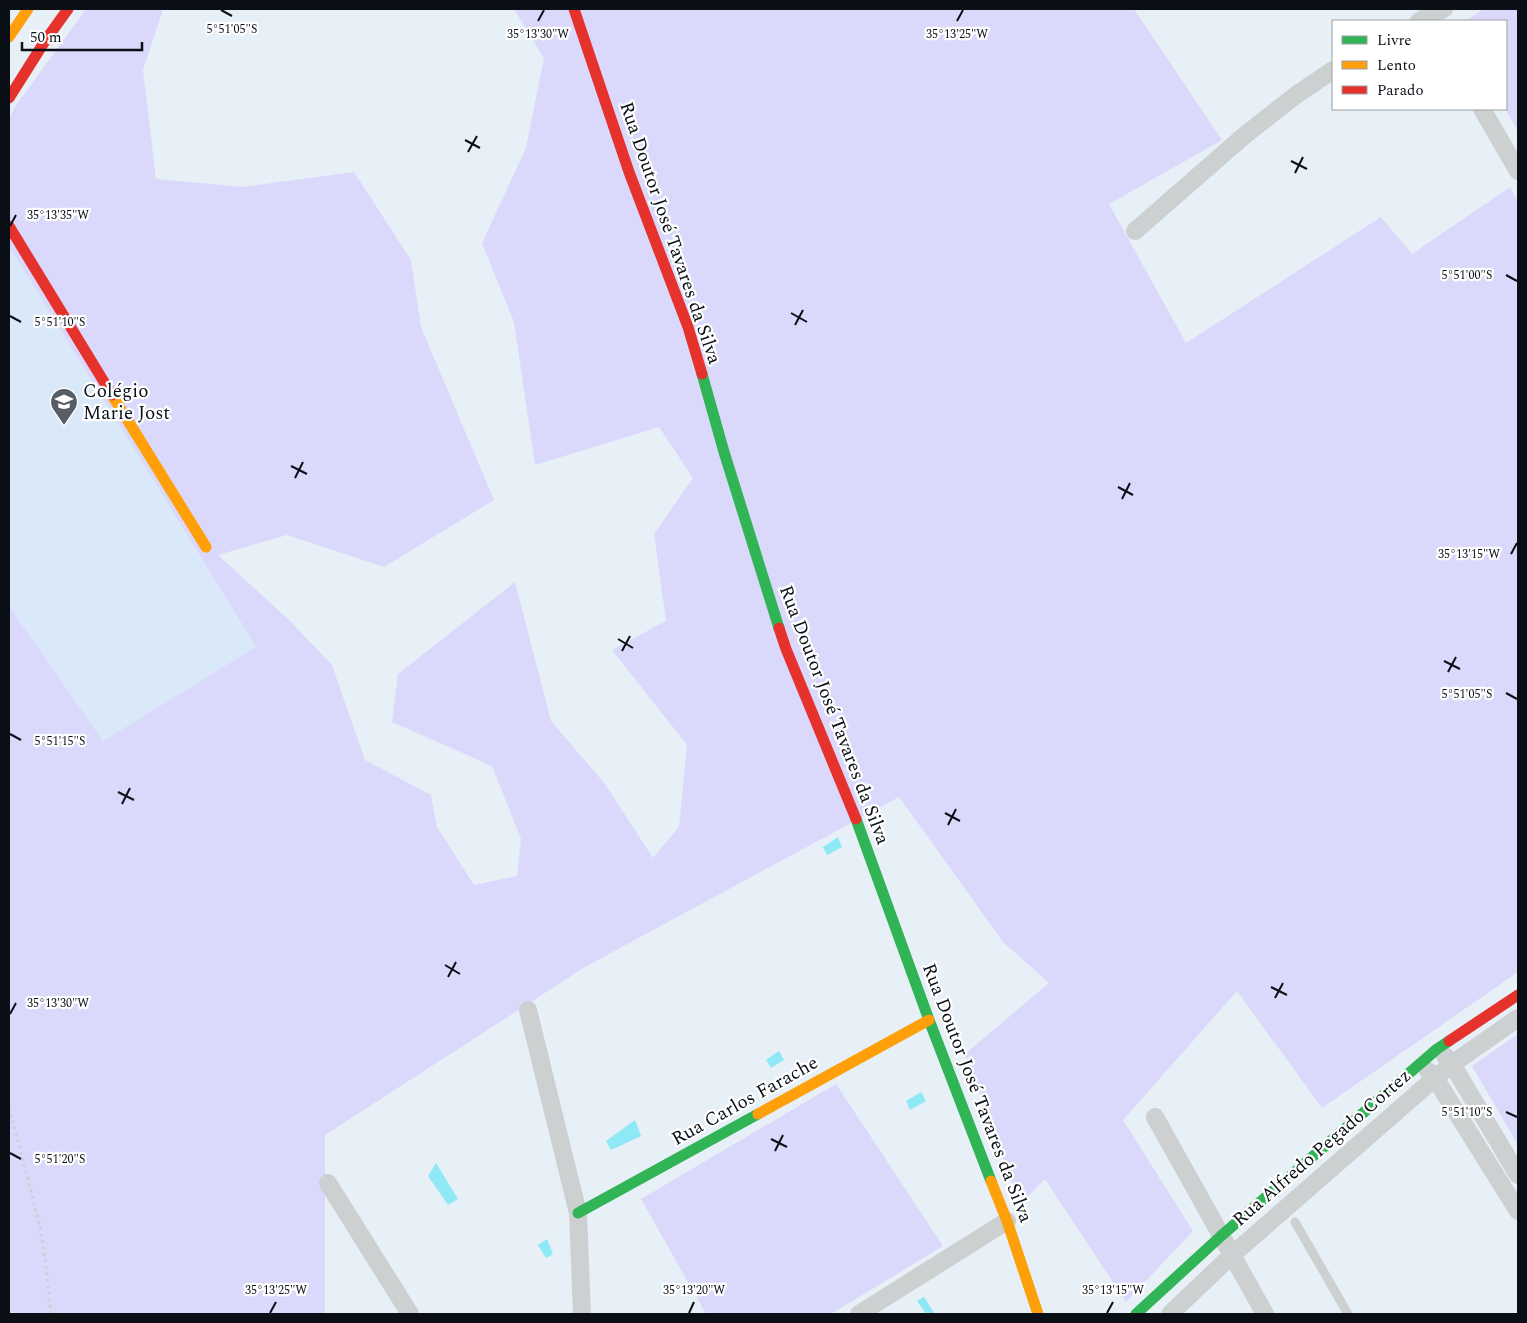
<svg xmlns="http://www.w3.org/2000/svg" width="1527" height="1323" font-family="Spectral,serif">
  <rect width="100%" height="100%" fill="#e7eff7"/>
  <!-- built -->
  <path fill="#d9e9f9" d="M9,246L256,648L103,741L9,606Z"/>
  <!-- green -->
  <path fill="#dbd9fb" d="M86,9H163L143,70L156,179L243,187L354,172L411,260L421,327L494,500L384,567L287,535L218,555L288,619L332,665L365,760L431,795L437,827L474,885L517,876L521,839L492,766L392,722L398,674L515,582L551,721L605,784L653,858L679,827L687,745L612,650L666,621L654,534L693,478L659,427L535,465L514,322L482,243L526,148L544,58L514,9H1134L1222,140L1109,204L1186,343L1381,217L1412,254L1510,187L1518,201V972L1322,1108L1237,991L1123,1120L1193,1231L1126,1302L1045,1179L1020,1204L965,1054L1049,983L1003,942L899,797L585,967L325,1135V1314H9V606L103,741L256,647L9,246V119L15,107Z
    M1483,9H1518V131L1505,109H1506V21H1466Z
    M1518,1034V1145L1472,1066Z
    M836,1084L943,1246L831,1314H706L641,1199Z"/>
  <!-- water -->
  <path fill="#8ee8f6" d="M838,837L842,847L827,855L823,847Z
    M779,1051L784,1060L771,1068L766,1060Z
    M921,1092L926,1101L910,1110L906,1101Z
    M635,1120L641,1136L611,1150L606,1141Z
    M436,1163L458,1199L448,1205L428,1176Z
    M547,1239L553,1254L546,1258L538,1245Z
    M924,1297L935,1314H926L917,1301Z"/>
  <g fill="none" stroke-linecap="round" stroke-linejoin="round">
    <!-- path -->
    <path stroke="#cdcfd2" stroke-width="3" stroke-dasharray="2.5 4" stroke-linecap="butt" d="M9,1108L40,1226L46,1266L51,1314"/>
    <!-- lane -->
    <path stroke="#cdd0d1" stroke-width="9" d="M1295,1222L1348,1314"/>
    <!-- street -->
    <path stroke="#cdd0d1" stroke-width="18" d="M1419,21L1444,9
      M1482,109L1518,171
      M1135,231L1245,135L1296,95L1333,70
      M528,1010L578,1213L582,1314
      M1445,1056L1452,1064L1518,1175
      M1428,1071L1435,1078L1518,1211
      M1155,1117L1265,1314
      M328,1183L410,1314
      M859,1314L1007,1221
      M1170,1314L1232,1255L1435,1078L1452,1064L1518,1018"/>
    <!-- fast -->
    <path stroke="#30b455" stroke-width="11" d="M702,374L724,452L779,628
      M856,819L929,1020L991,1181
      M578,1213L758,1114
      M1136,1314L1221,1236L1437,1049L1449,1041"/>
    <!-- slow -->
    <path stroke="#ff9f0a" stroke-width="11" d="M9,37L28,9
      M112,395L206,547
      M758,1114L929,1020
      M991,1181L1007,1221L1038,1314"/>
    <!-- jam -->
    <path stroke="#e5322d" stroke-width="11" d="M574,9L629,172L688,327L702,374
      M9,98L45,41L68,9
      M9,226L112,395
      M779,628L786,649L856,819
      M1449,1041L1518,995"/>
  </g>
  <!-- ticks -->
  <path fill="none" stroke="#0a0f15" stroke-width="2" d="M221,10L232,16M538,21L544,10M957,21L963,10M465,140L480,148M468,152L477,136M1291,161L1307,169M1295,173L1303,157M10,226L16,215M1506,275L1517,281M791,313L807,322M10,316L21,322M795,325L803,310M291,466L307,474M295,478L303,462M1118,487L1133,495M1122,499L1130,483M1511,554L1517,543M618,639L633,648M622,651L630,636M1444,661L1460,669M1448,672L1456,657M1506,693L1517,699M10,734L21,740M118,792L134,800M122,804L130,788M945,813L960,821M948,825L956,809M445,965L460,974M448,977L456,962M1271,987L1287,995M1275,998L1283,983M10,1014L16,1003M1506,1112L1517,1117M771,1139L787,1147M775,1151L783,1135M10,1153L21,1159M270,1313L276,1302M689,1313L694,1302M1107,1313L1113,1302"/>
  <!-- icons -->
  <defs>
    <symbol id="school-pin" viewBox="-11 -11 22 30"><path d="M0 17L-7.5 6A9.5 9.5 0 1 1 7.5 6Z" fill="#575d64" stroke="#fff"/><path d="M0-5L7-2L0 1L-7-2ZM-4 1L0 2.5L4 1V4Q0 6-4 4Z" fill="#fff"/></symbol>
  </defs>
  <g fill-rule="evenodd">
    <use href="#school-pin" x="48" y="386" width="32" height="43"/>
  </g>
  <g text-anchor="middle" dominant-baseline="central" stroke-width="4.5" stroke-linejoin="round" paint-order="stroke">
    <!-- street labels -->
    <g font-size="19" fill="#0a0f15" stroke="#fff">
      <text transform="translate(670 233) rotate(71)">Rua Doutor José Tavares da Silva</text>
      <text transform="translate(834 715) rotate(69)">Rua Doutor José Tavares da Silva</text>
      <text transform="translate(977 1093) rotate(69)">Rua Doutor José Tavares da Silva</text>
      <text transform="translate(745 1101) rotate(-29)">Rua Carlos Farache</text>
      <text transform="translate(1322 1148) rotate(-41)">Rua Alfredo Pegado Cortez</text>
    </g>
    <!-- poi labels -->
    <g font-size="19" fill="#0a0f15" stroke="#fff" text-anchor="start">
      <text x="83" y="391">Colégio<tspan x="83" dy="22">Marie Jost</tspan></text>
    </g>
  </g>
  <g font-size="12" text-anchor="middle" fill="#0a0f15" stroke="#fff" stroke-width="4.5" stroke-linejoin="round" paint-order="stroke">
    <text x="232" y="33">5°51'05"S</text>
    <text x="538" y="38">35°13'30"W</text>
    <text x="957" y="38">35°13'25"W</text>
    <text x="58" y="219">35°13'35"W</text>
    <text x="1467" y="279">5°51'00"S</text>
    <text x="60" y="326">5°51'10"S</text>
    <text x="1469" y="558">35°13'15"W</text>
    <text x="1467" y="698">5°51'05"S</text>
    <text x="60" y="745">5°51'15"S</text>
    <text x="58" y="1007">35°13'30"W</text>
    <text x="1467" y="1116">5°51'10"S</text>
    <text x="60" y="1163">5°51'20"S</text>
    <text x="276" y="1294">35°13'25"W</text>
    <text x="694" y="1294">35°13'20"W</text>
    <text x="1113" y="1294">35°13'15"W</text>
  </g>
  <!-- border -->
  <rect width="1527" height="1323" fill="none" stroke="#0a0f15" stroke-width="20"/>
  <!-- legend -->
  <rect x="1332" y="20" width="175" height="90" fill="#ffffff" stroke="#9d9fa1"/>
  <rect x="1342" y="36" width="25" height="8" fill="#30b455" stroke="#9d9fa1"/>
  <text x="1377" y="45" font-size="15" fill="#0a0f15">Livre</text>
  <rect x="1342" y="61" width="25" height="8" fill="#ff9f0a" stroke="#9d9fa1"/>
  <text x="1377" y="70" font-size="15" fill="#0a0f15">Lento</text>
  <rect x="1342" y="86" width="25" height="8" fill="#e5322d" stroke="#9d9fa1"/>
  <text x="1377" y="95" font-size="15" fill="#0a0f15">Parado</text>
  <!-- scale -->
  <path d="M22 42v8h120v-8" fill="none" stroke="#0a0f15" stroke-width="2.5"/>
  <text x="30" y="42" font-size="15" fill="#0a0f15" stroke="#ffffff" stroke-width="4" paint-order="stroke">50 m</text>
</svg>
